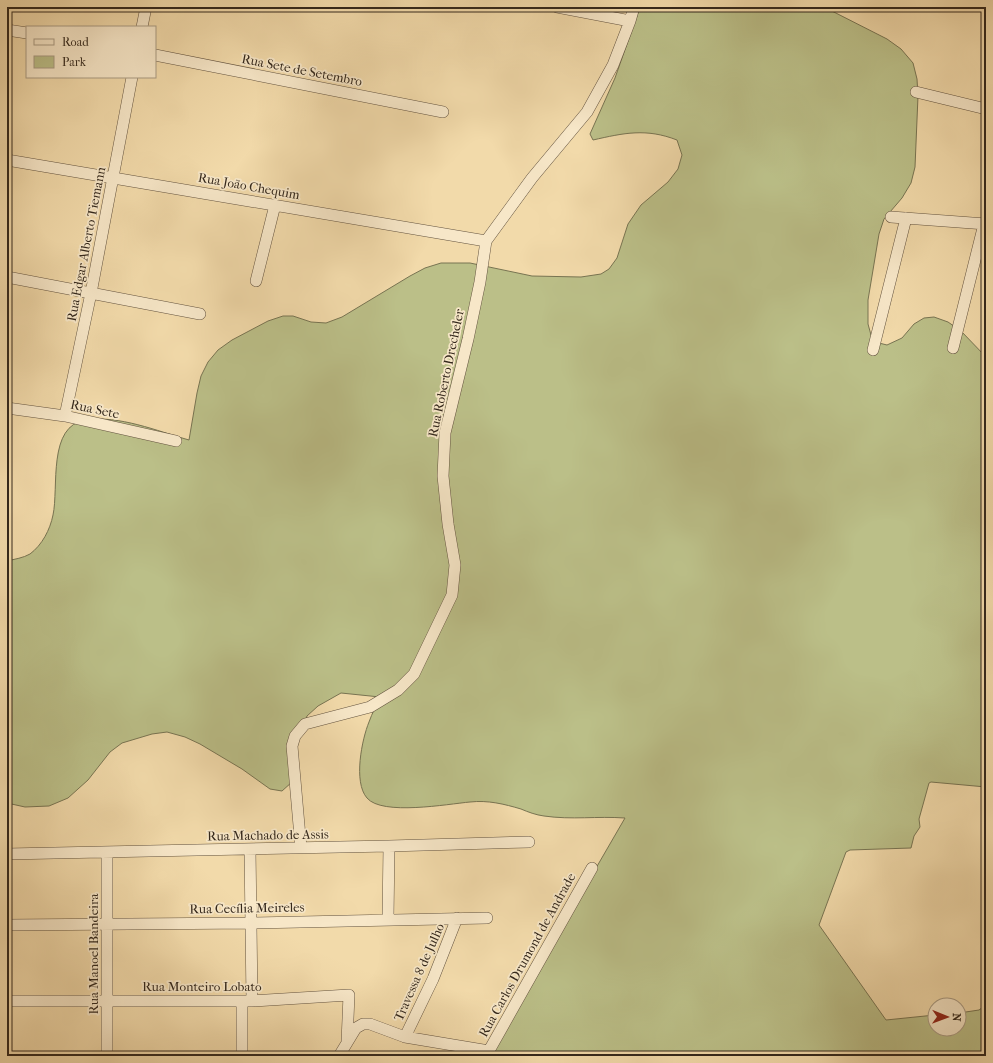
<svg xmlns="http://www.w3.org/2000/svg" width="993" height="1063" font-family="'IM FELL French Canon',serif">
  <rect width="100%" height="100%" fill="#f2daaa"/>
  <filter id="stains"><feTurbulence type="fractalNoise" baseFrequency=".005" numOctaves="4"/><feColorMatrix values="0 0 0 0 .2 0 0 0 0 .09 0 0 0 0 .02 0 0 0 .5 -.17"/></filter>
  <radialGradient id="worn" r=".72"><stop offset=".6" stop-color="#630" stop-opacity="0"/><stop offset="1" stop-color="#630" stop-opacity=".3"/></radialGradient>
  <!-- green -->
  <path fill="#bbbf88" stroke="#787452" d="M640,7H824L887,39L901,49L913,63L917,79L918,96L915,167L911,183L902,198L884,219L879,234L868,300V324L871,335L879,343L887,345L902,338L914,324L924,318L934,317L948,322L961,331L986,357V787L931,782L929,783L919,819L920,827L914,836L911,848L850,850L846,852L819,925L886,1020L935,1015V1029H959V1013L979,1010L986,1005V1056H487L625,818C598,816 571,820 544,816C536,815 528,812 521,809C504,804 488,800 470,802C448,804 382,816 367,798C353,782 362,739 369,722C372,713 377,705 380,697L341,693L318,706L307,716L298,741L295,770L292,782L282,791L270,789L242,769L200,744L185,737L167,732L152,734L122,743L110,752L88,780L68,798L49,806L25,807L7,803V561C15,559 23,558 30,554C42,545 50,530 53,515C59,488 47,425 86,420C119,415 157,431 189,440L197,393L201,376L208,362L218,350L232,340L268,321L283,316H293L311,322L326,323L342,317L410,276L425,268L441,263H470L532,276L581,277L601,274L609,269L617,258L628,224L641,205L668,182L678,169L682,155L677,140C646,128 624,133 593,140L590,134L615,78Z"/>
  <g fill="none" stroke-linecap="round" stroke-linejoin="round">
    <defs>
      <path id="minor" d="M557,7L630,21
        M142,27L146,7
        M7,30L27,33
        M155,55L443,112
        M916,92L986,109
        M7,160L486,241
        M891,217L986,224
        M7,277L200,314
        M256,281L275,205
        M953,348L984,224
        M873,350L906,218
        M7,408L65,416L176,441
        M65,416L91,293L132,77
        M301,848L292,746L295,736L305,724L370,707L398,690L414,674L452,595L455,565L448,524L443,476L445,433L468,339L480,282L486,241L532,178L587,112L613,65L630,21L634,7
        M250,849L252,1001
        M107,852V1056
        M7,854L389,846L529,842
        M388,919L389,846
        M7,925L252,923L487,918
        M7,1001H252L349,995L347,1042
        M242,1001V1056
        M405,1037L433,979L457,918
        M339,1056L356,1028L363,1024H370L405,1037L489,1051
        M486,1056L592,868"/>
    </defs>
    <!-- minor casing -->
    <use href="#minor" stroke="#645440" stroke-width="12"/>
    <!-- minor -->
    <use href="#minor" stroke="#f7e7c8" stroke-width="11"/>
  </g>
  <g text-anchor="middle" dominant-baseline="central" stroke-width="3.5" stroke-linejoin="round" paint-order="stroke">
    <!-- street labels -->
    <g font-size="13" fill="#34281c" stroke="#f7e7c8">
      <text transform="translate(302 70) rotate(11)">Rua Sete de Setembro</text>
      <text transform="translate(249 186) rotate(10)">Rua João Chequim</text>
      <text transform="translate(86 244) rotate(-79)">Rua Edgar Alberto Tiemann</text>
      <text transform="translate(446 373) rotate(-78)">Rua Roberto Drecheler</text>
      <text transform="translate(95 409) rotate(12)">Rua Sete</text>
      <text transform="translate(268 835) rotate(-1)">Rua Machado de Assis</text>
      <text transform="translate(247 908) rotate(-1)">Rua Cecília Meireles</text>
      <text transform="translate(93 954) rotate(-90)">Rua Manoel Bandeira</text>
      <text transform="translate(527 955) rotate(-61)">Rua Carlos Drumond de Andrade</text>
      <text transform="translate(419 972) rotate(-66)">Travessa 8 de Julho</text>
      <text x="202" y="986">Rua Monteiro Lobato</text>
    </g>
  </g>
  <!-- margin -->
  <rect width="993" height="1063" fill="none" stroke="#f2daaa" stroke-width="24"/>
  <rect x="8" y="8" width="977" height="1047" fill="none" stroke="#34281c" stroke-width="2"/>
  <rect x="12" y="12" width="969" height="1039" fill="none" stroke="#34281c"/>
  <!-- legend -->
  <rect x="26" y="26" width="130" height="52" fill="#f7e7c8" stroke="#a99b83"/>
  <rect x="34" y="39" width="20" height="6" fill="#f7e7c8" stroke="#a99b83"/>
  <text x="62" y="46" font-size="12" fill="#34281c">Road</text>
  <rect x="34" y="56" width="20" height="12" fill="#bbbf88" stroke="#a99b83"/>
  <text x="62" y="66" font-size="12" fill="#34281c">Park</text>
  <!-- north arrow -->
  <g transform="translate(947 1017) rotate(91)"><circle r="19" fill="#f7e7c8" stroke="#a99b83"/>
  <path d="M0-3L7 15L0 10L-7 15Z" fill="#8f2418"/>
  <text y="-6" font-size="11" font-weight="bold" text-anchor="middle" fill="#34281c">N</text>
  </g>
  <rect width="100%" height="100%" filter="url(#stains)"/>
  <rect width="100%" height="100%" fill="url(#worn)"/>
</svg>
